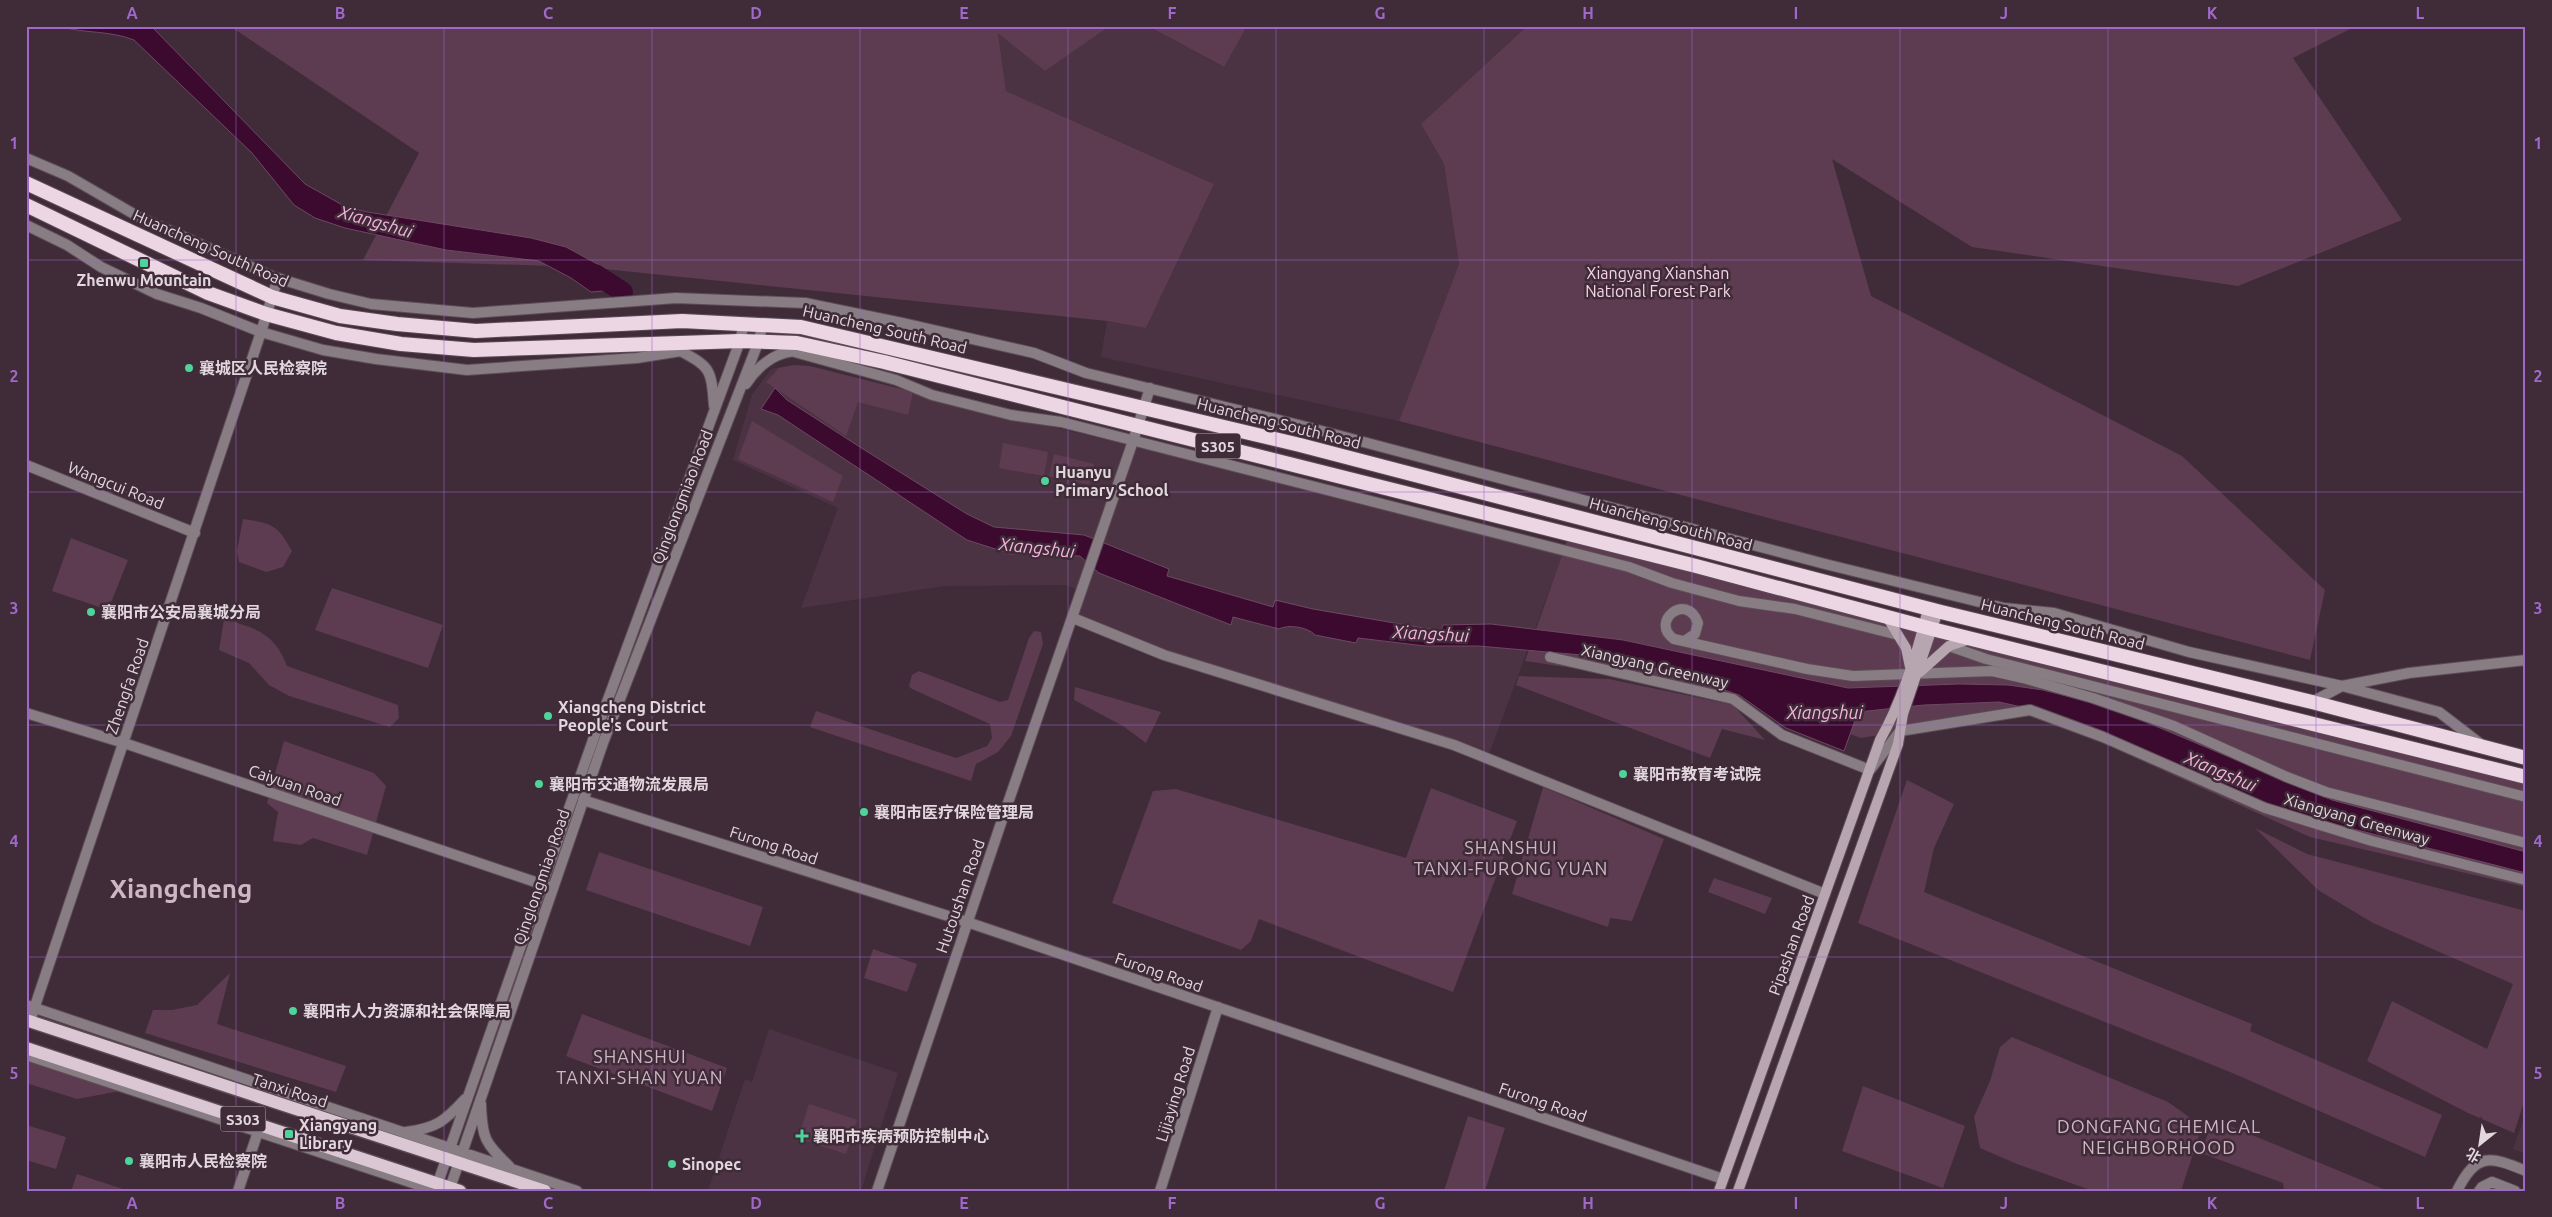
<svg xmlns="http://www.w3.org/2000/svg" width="2552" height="1217" font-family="Ubuntu,'Noto Sans SC',sans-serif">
  <rect width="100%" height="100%" fill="#3f2c38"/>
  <!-- built -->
  <path fill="#4c3343" d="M1110,26H1148L1223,67L1247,26H1527L1421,124L1444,164L1459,264L1399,421L1101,357L1107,321L1146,328L1214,184L1006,91L998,32L1045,71Z
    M794,365L1564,550L1487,760L1164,655L1073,618L1082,592L1067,585L944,586L801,608L838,508L733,460L752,395L771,369Z
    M769,1029L898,1073L861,1191H708L745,1079L752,1082Z
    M2526,1112V1154L2513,1149Z"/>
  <!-- green -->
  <path fill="#5d3c51" d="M230,26H1110L1045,71L998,33L1006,91L1214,184L1146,328L1107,321L585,267L363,260L419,153Z
    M1148,26H1247L1224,67Z
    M1527,26H2356L2293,58L2402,220L2238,286L1972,247L1832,159L1871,296L2182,456L2325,590L2310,660L1399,421L1459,264L1444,164L1421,124Z
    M794,365L810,366L913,392L908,415L858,402L846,436L766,382L779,368Z
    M752,421L843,476L833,502L738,459Z
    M1003,443L1048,452L1044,476L999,468Z
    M1054,454L1094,464L1089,485L1049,476Z
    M243,519C272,523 278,525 292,551L283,567L266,572L239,562L237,551Z
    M1569,535L2526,777V887L2310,837L2030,710L1861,738L1734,692L1525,661Z
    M71,538L128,560L108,610L52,591Z
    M332,588L443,625L428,668L315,630Z
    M224,619C255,628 275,633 287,666L398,705L399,718L390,727L289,696L269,685L249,663L219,650Z
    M1034,631L1041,632L1043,644L1011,736L998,752L976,764L971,781L810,727L816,711L956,758L987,746L992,738L990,724L912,689L909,686L912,675L919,671L1000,702L1008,700L1029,638Z
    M1519,676L1609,679L1733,705L1765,740L1722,729L1710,758L1516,685Z
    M1075,687L1161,712L1146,743L1123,726L1074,700Z
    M284,741L374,773L386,786L367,855L313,838L301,845L273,841L278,812L267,803Z
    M1907,780L1954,804L1934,848L1924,892L2252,1024L2250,1031L2442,1115L2425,1157L2230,1072L1858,923Z
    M1543,787L1664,839L1632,921L1610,918L1608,927L1512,894Z
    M1431,788L1517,821L1453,992L1259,919L1251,941L1241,950L1112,903L1153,791L1176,789L1406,858Z
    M2255,828L2307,854L2526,911V1096L2514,1133L2468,1113L2367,1061L2392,1001L2487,1049L2513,984L2373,923L2318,890Z
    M599,852L763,907L750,946L586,890Z
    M1714,878L1772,898L1765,914L1708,892Z
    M873,949L917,964L907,992L864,978Z
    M230,973L217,1024L346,1066L336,1092L145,1033L153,1010H172L197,1005Z
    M582,1014L727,1068L712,1111L566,1056Z
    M2012,1037L2168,1102L2202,1126L2181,1191H2093L2017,1164L1980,1148L1974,1117L1990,1081L2000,1047Z
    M26,1055L131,1089L77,1099L26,1083Z
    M1863,1086L1965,1126L1943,1188L1842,1151Z
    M809,1104L857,1120L846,1154L798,1138Z
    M1468,1116L1505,1128L1485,1191H1444Z
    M2213,1119L2388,1191H2284L2283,1183L2201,1153Z
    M26,1125L66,1137L56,1169L26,1160Z
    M77,1174L129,1191H71Z"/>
  <!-- water -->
  <path fill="#3c0a2e" stroke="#6e4863" d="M59,26L153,28L305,184L346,207L367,212L531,238L566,247L599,265L623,283L626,289L591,292L571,278L539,261L446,250L345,228L315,218L294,205L252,153L134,40C109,30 84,34 59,26Z
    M775,388L787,400L863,449L967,514L994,527L1084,535L1169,569L1167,576L1273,607L1275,600L1313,609L1441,631L1443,625L1491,624L1623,640L1848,688L1959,684L2008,685L2043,690L2110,707L2332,800L2526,852V873L2322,821L2266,804L2031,709L1999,702L1924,705L1858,712L1844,751L1786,728L1739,695L1672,672L1594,656L1478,646H1425L1358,638L1356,643L1315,635C1308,627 1288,624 1279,629L1233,617L1231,625L1099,573L1080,556L1011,554L967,540L778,415L761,409Z"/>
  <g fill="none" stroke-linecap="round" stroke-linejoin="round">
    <!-- river -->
    <path stroke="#3c0a2e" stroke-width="20" d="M595,274L623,292"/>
    <defs>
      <path id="minor" d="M26,465L195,533
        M1073,618L1164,655L1454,745L1825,894
        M1686,640L1695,634L1698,623C1687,591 1649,622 1674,639L1807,669L1853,676L1992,671L2023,678L2093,698L2174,726L2287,777L2326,792L2526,843
        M1550,657L1733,699L1782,735L1870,770L1900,731L2030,710L2103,737L2265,808L2372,841L2526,880
        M26,713L124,743L553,888
        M583,800L967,922L1723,1179
        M30,1021L261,332
        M238,1191L260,1126
        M877,1191L1000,826L1133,441
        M1160,1191L1218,1007"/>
      <path id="tertiary" d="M26,158L68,176L139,217L274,277L329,294L371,304L473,313L676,298L805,303L902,323L1034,353L1086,373L1303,426L1825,564L2004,608L2054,613L2189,652L2342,686L2439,712L2482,745
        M26,225L67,245L101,267L157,294L201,308L261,332L323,350L376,359L467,370L637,358L681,351
        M261,332L278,278
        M675,348C710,367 711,366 714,406
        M791,351L896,380L932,395L1011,415L1061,422L1629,567L1672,583L1739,601L1795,609L1898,635
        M746,384C758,366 775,352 797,351
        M1133,441L1150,388
        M1949,646L1986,659L2526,797
        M2312,702L2342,686L2409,673L2526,660
        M26,1005L577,1191
        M26,1055L437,1191
        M481,1104C482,1139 485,1143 510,1167
        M406,1132C436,1128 444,1122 465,1099
        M435,1191L593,740L740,341L744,323
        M449,1191L603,743L758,343L763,324
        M2457,1191C2476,1152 2490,1156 2526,1171
        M2479,1191L2482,1187L2492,1182L2515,1191"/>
      <path id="secondary" d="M1887,617L1906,648L1910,667
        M1920,672L1949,646L1970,639
        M1719,1191L1880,740C1903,699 1917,654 1928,609
        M1738,1191L1898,744L1903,714L1938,611"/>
      <path id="primary" d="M26,1020L545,1191
        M26,1048L460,1191"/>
      <path id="trunk" d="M26,183L272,297L340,316L397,324L476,331L682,321L801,327L1300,445L1941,612L2312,702L2526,758
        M26,205L208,293L266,314L336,333L401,344L474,350L740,341L797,343L884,362L1138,426L1696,566L1936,630L2526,777"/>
    </defs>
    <!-- minor casing -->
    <use href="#minor" stroke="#5d4b56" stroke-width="12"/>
    <!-- tertiary casing -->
    <use href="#tertiary" stroke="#5d4b56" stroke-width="12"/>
    <!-- secondary casing -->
    <use href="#secondary" stroke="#5d4b56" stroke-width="12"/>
    <!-- primary casing -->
    <use href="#primary" stroke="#5d4b56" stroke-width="15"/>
    <!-- trunk casing -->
    <use href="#trunk" stroke="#5d4b56" stroke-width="16"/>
    <!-- minor -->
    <use href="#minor" stroke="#877d83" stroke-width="10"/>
    <!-- tertiary -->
    <use href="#tertiary" stroke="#877d83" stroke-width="10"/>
    <!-- secondary -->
    <use href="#secondary" stroke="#b7a6b0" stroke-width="10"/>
    <!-- primary -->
    <use href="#primary" stroke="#dbc7d3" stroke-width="12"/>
    <!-- trunk -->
    <use href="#trunk" stroke="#ecd6e3" stroke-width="14"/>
  </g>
  <!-- grid -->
  <path fill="none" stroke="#9f68ca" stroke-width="1" stroke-opacity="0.55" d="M236,26V1191M444,26V1191M652,26V1191M860,26V1191M1068,26V1191M1276,26V1191M1484,26V1191M1692,26V1191M1900,26V1191M2108,26V1191M2316,26V1191M26,260H2526M26,492H2526M26,725H2526M26,957H2526"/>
  <!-- markers -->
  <g fill="#4ed39a" stroke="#3f2c38" stroke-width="2">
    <rect x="139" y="258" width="10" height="10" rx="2.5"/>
    <circle cx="189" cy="368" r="5"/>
    <circle cx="1045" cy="481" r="5"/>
    <circle cx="91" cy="612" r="5"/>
    <circle cx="548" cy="716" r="5"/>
    <circle cx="1623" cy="774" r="5"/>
    <circle cx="539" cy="784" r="5"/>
    <circle cx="864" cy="812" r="5"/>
    <circle cx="293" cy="1011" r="5"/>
    <rect x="284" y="1129" width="10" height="10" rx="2.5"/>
    <path d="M799.5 1128.5h5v5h5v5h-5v5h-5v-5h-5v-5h5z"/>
    <circle cx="129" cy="1161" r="5"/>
    <circle cx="672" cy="1164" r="5"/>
  </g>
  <g text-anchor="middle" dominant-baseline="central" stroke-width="5" stroke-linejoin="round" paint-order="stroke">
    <!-- shield labels -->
    <g fill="#3f2c38" stroke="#b2a4ac" stroke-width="1">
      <rect x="1195.5" y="433.5" width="45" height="25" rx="4"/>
      <rect x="220.5" y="1106.5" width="45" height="25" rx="4"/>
    </g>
    <g font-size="15" font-weight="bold" fill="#e3d7de">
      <text x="1218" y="446">S305</text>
      <text x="243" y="1119">S303</text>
    </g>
    <!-- street labels -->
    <g font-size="16" fill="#e3d7de" stroke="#3f2c38">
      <text transform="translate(211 248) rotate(24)">Huancheng South Road</text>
      <text transform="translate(885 329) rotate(13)">Huancheng South Road</text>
      <text transform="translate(1279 423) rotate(14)">Huancheng South Road</text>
      <text transform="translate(116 485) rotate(22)">Wangcui Road</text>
      <text transform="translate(682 497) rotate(-69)">Qinglongmiao Road</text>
      <text transform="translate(1671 524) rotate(15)">Huancheng South Road</text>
      <text transform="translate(2063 624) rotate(14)">Huancheng South Road</text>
      <text transform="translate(1655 666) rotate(13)">Xiangyang Greenway</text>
      <text transform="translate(127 686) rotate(-71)">Zhengfa Road</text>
      <text transform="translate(295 785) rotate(19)">Caiyuan Road</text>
      <text transform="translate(2357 819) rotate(16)">Xiangyang Greenway</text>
      <text transform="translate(774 845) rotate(18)">Furong Road</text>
      <text transform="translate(541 877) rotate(-71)">Qinglongmiao Road</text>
      <text transform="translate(960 896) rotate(-71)">Hutoushan Road</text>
      <text transform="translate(1791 945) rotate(-70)">Pipashan Road</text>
      <text transform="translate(1159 972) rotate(19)">Furong Road</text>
      <text transform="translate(290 1090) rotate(18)">Tanxi Road</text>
      <text transform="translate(1175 1094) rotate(-73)">Lijiaying Road</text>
      <text transform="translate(1543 1102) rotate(19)">Furong Road</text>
    </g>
    <!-- park labels -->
    <g font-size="16" fill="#f7d4e9" stroke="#3f2c38">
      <text x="1658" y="273">Xiangyang Xianshan<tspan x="1658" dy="18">National Forest Park</tspan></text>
    </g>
    <!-- poi labels -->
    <g font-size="16" font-weight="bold" fill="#e3d7de" stroke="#3f2c38" text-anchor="start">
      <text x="144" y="280" text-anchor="middle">Zhenwu Mountain</text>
      <text x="199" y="368">襄城区人民检察院</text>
      <text x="1055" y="472">Huanyu<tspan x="1055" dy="18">Primary School</tspan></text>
      <text x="101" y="612">襄阳市公安局襄城分局</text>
      <text x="558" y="707">Xiangcheng District<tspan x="558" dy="18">People's Court</tspan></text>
      <text x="1633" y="774">襄阳市教育考试院</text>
      <text x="549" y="784">襄阳市交通物流发展局</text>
      <text x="874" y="812">襄阳市医疗保险管理局</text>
      <text x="303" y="1011">襄阳市人力资源和社会保障局</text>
      <text x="299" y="1125">Xiangyang<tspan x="299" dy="18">Library</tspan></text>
      <text x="813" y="1136">襄阳市疾病预防控制中心</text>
      <text x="139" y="1161">襄阳市人民检察院</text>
      <text x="682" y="1164">Sinopec</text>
    </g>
    <!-- water labels -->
    <g font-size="18" font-style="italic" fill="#f7b3dd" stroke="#3f2c38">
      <text transform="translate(376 221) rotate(16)">Xiangshui</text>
      <text transform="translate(1037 547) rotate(6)">Xiangshui</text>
      <text transform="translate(1431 633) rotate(3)">Xiangshui</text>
      <text x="1825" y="712">Xiangshui</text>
      <text transform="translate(2221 771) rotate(23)">Xiangshui</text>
    </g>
    <!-- neighbourhood labels -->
    <g font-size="18" letter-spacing="1" fill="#ceb6c4" stroke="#3f2c38">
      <text x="1511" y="847">SHANSHUI<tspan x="1511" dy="21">TANXI-FURONG YUAN</tspan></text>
      <text x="640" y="1056">SHANSHUI<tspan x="640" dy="21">TANXI-SHAN YUAN</tspan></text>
      <text x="2159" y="1126">DONGFANG CHEMICAL<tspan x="2159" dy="21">NEIGHBORHOOD</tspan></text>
    </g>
    <!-- town labels -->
    <g font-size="26" font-weight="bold" fill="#ceb6c4" stroke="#3f2c38">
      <text x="181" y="888">Xiangcheng</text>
    </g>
  </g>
  <!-- border -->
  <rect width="2552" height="1217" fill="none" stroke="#3f2c38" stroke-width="55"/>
  <!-- north arrow -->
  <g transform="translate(2480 1144) rotate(210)" stroke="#3f2c38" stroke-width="4" paint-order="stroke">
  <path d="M0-4L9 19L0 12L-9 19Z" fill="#e3d7de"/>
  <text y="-8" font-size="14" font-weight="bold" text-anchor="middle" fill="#e3d7de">北</text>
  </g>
  <rect x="28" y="28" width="2496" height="1162" fill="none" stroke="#9f68ca" stroke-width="2"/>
  <g font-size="16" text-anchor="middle" font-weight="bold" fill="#9f68ca">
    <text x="132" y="19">A</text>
    <text x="340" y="19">B</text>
    <text x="548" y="19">C</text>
    <text x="756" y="19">D</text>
    <text x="964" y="19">E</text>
    <text x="1172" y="19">F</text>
    <text x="1380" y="19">G</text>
    <text x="1588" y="19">H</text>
    <text x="1796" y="19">I</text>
    <text x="2004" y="19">J</text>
    <text x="2212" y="19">K</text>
    <text x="2420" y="19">L</text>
    <text x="14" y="149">1</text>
    <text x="2538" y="149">1</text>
    <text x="14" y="382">2</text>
    <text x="2538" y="382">2</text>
    <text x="14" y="614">3</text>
    <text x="2538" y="614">3</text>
    <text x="14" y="847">4</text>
    <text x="2538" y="847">4</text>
    <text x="14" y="1079">5</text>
    <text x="2538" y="1079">5</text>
    <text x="132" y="1209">A</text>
    <text x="340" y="1209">B</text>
    <text x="548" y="1209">C</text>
    <text x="756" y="1209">D</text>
    <text x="964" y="1209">E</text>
    <text x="1172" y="1209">F</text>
    <text x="1380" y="1209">G</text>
    <text x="1588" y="1209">H</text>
    <text x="1796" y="1209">I</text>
    <text x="2004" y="1209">J</text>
    <text x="2212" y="1209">K</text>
    <text x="2420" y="1209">L</text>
  </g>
</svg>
